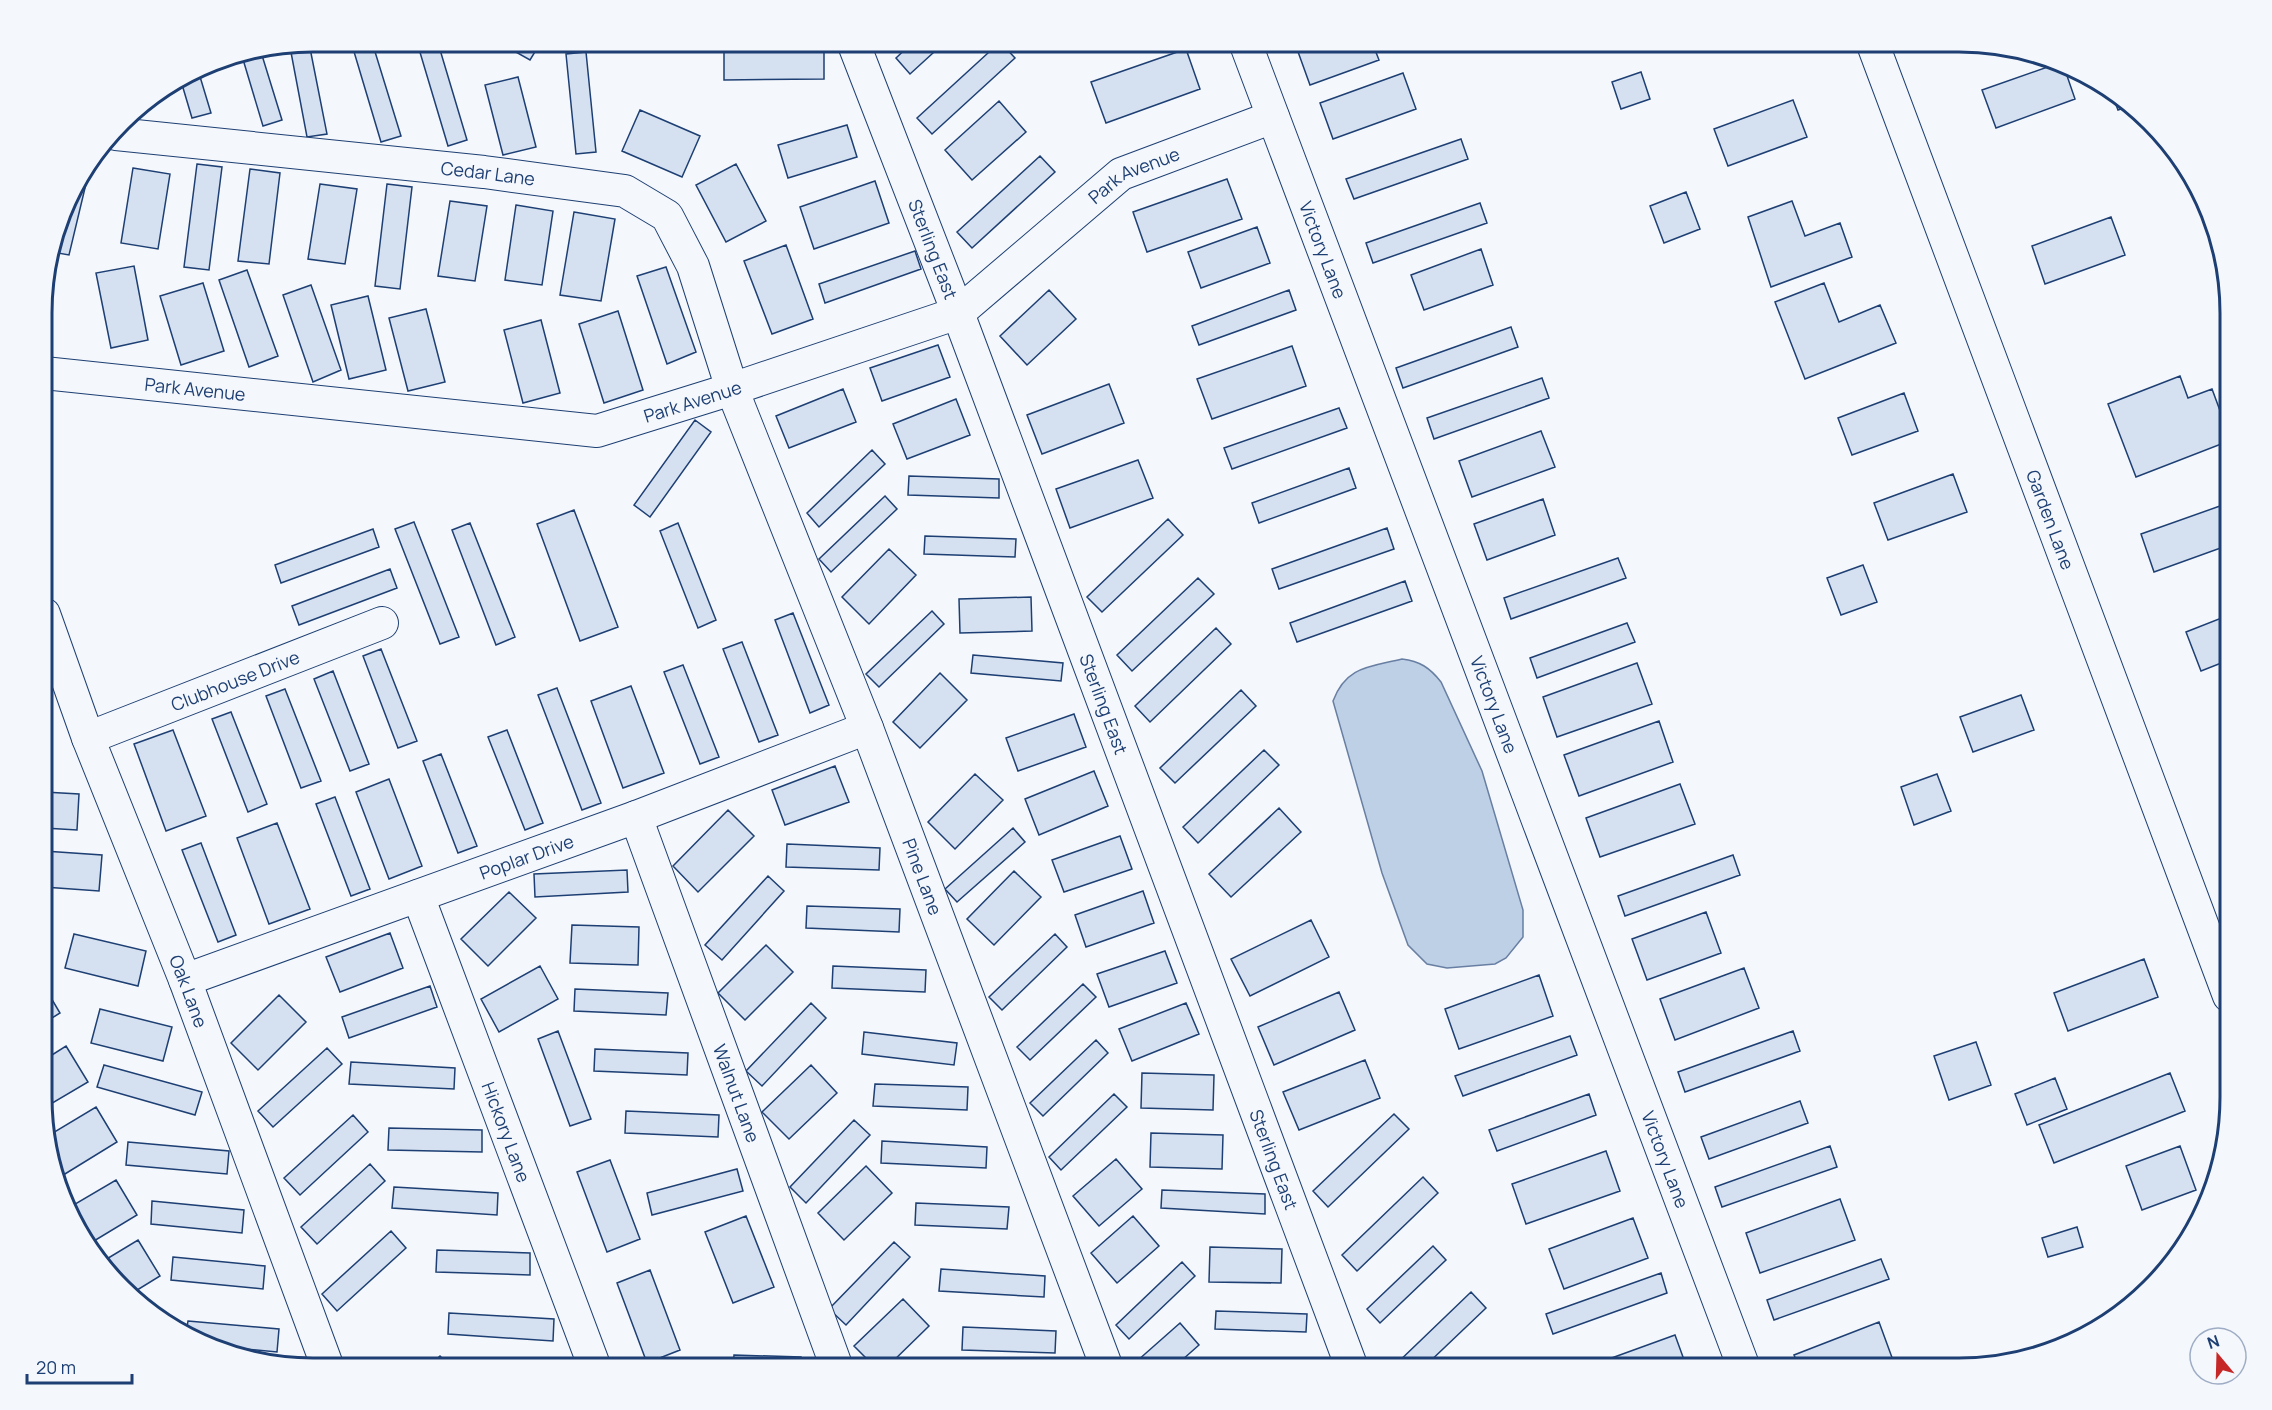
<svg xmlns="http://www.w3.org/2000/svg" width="2272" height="1410" font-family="Manrope,sans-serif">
  <rect width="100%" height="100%" fill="#f4f7fb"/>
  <!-- water -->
  <path fill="#bed0e5" stroke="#687fa3" stroke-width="1.5" d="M1402,659C1420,661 1430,668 1441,682L1482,771L1523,910V937L1506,958L1495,964L1447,968L1427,964L1408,945L1382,873L1333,701C1346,666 1370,667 1402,659Z"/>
  <!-- building -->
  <path fill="#d5e0f0" stroke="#1d3f73" stroke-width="1.5" d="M363,42H372L401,136L381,142L352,45Z
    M520,42H541L530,60L514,51Z
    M724,42H824V79L724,80Z
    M913,42H945L910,74L896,58Z
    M1000,42L1015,58L932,134L917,118Z
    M1106,42H1139L1110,52Z
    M1317,42H1372L1379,60L1310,85L1297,49Z
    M309,43L327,134L307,137L290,47Z
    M438,43L467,140L448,146L419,49Z
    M1186,49L1200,89L1106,123L1091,82Z
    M261,52L282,120L263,126L242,56Z
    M586,52L596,152L576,154L566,54Z
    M2056,64L2064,67L2075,99L1996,128L1982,90Z
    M198,70L211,113L192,118L181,81Z
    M1641,72L1650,99L1621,109L1612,82Z
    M1403,73L1416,109L1333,139L1320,103Z
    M518,77L536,147L503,155L485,85Z
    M2110,89L2127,107L2118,110Z
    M1793,100L1807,137L1728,166L1714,129Z
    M999,101L1026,132L972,180L945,150Z
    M640,110L700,136L682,177L622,151Z
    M847,125L857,157L788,178L778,145Z
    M1461,139L1468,159L1354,199L1346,179Z
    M1040,156L1055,172L972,248L957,232Z
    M197,164L222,167L209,270L184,267Z
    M736,164L766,221L726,242L696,185Z
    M90,167L69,255L52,252L70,193Z
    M133,168L170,174L158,249L121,243Z
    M250,169L280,173L269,264L238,261Z
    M1227,179L1242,219L1147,252L1133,212Z
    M875,181L889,223L814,249L800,207Z
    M320,184L357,189L345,264L308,259Z
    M387,184L412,187L400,289L375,286Z
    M1686,192L1700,229L1664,243L1650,206Z
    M450,201L487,206L475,281L438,276Z
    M1792,201L1805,236L1840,223L1852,257L1771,287L1748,217Z
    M1480,203L1487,223L1373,263L1366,243Z
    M516,205L553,211L542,285L505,280Z
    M574,212L615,219L601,301L560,295Z
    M2111,217L2125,255L2045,284L2032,246Z
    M1257,227L1270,263L1201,288L1188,252Z
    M786,245L813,319L772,334L744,261Z
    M1481,249L1493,285L1424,310L1411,275Z
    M915,251L921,269L825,303L819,284Z
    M134,266L148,340L111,348L96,273Z
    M666,267L696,352L667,364L637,276Z
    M247,270L278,356L249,367L219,280Z
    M203,283L224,351L181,365L160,296Z
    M1824,283L1839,322L1880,305L1896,343L1805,379L1775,302Z
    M311,285L341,370L313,382L283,295Z
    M1049,290L1076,319L1027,365L1000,336Z
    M1289,290L1296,310L1199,345L1192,326Z
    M368,296L386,370L349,379L331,305Z
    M426,309L445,382L408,391L389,318Z
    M618,311L643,390L604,403L579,324Z
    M541,320L560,393L523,403L504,330Z
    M1511,327L1518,347L1403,388L1396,368Z
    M938,345L950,377L882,401L870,368Z
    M1292,346L1306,386L1212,419L1197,379Z
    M2180,376L2188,398L2212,389L2229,435V441L2136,477L2108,404Z
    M1542,378L1549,398L1434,439L1427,418Z
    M1109,384L1124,423L1042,454L1027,415Z
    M843,389L856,422L789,448L776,416Z
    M1904,393L1918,431L1852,455L1838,418Z
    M956,399L970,435L907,459L893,424Z
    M1339,408L1347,428L1232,469L1224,448Z
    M695,420L711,432L650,517L634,505Z
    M1541,431L1555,467L1472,497L1459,461Z
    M872,450L885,464L819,527L807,513Z
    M1138,460L1153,498L1070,528L1056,489Z
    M1349,468L1356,488L1259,523L1252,503Z
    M1953,474L1967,512L1888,540L1874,503Z
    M909,476L999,479V498L908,495Z
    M885,496L897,509L831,572L819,559Z
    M1543,499L1555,535L1487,560L1474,524Z
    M2220,506L2229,531V545L2154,572L2141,534Z
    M574,510L618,627L580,641L537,524Z
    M1168,519L1183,535L1102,612L1087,597Z
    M414,522L459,637L440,644L395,529Z
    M470,523L515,637L496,645L452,530Z
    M678,523L716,620L698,628L660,531Z
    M1387,528L1394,549L1279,589L1272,569Z
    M373,529L379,547L281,583L275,565Z
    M925,536L1016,539L1015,557L924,554Z
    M889,549L916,575L869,624L842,597Z
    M1618,558L1626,578L1511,619L1504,598Z
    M1863,565L1877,602L1841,615L1827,578Z
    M390,569L397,588L299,625L292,606Z
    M1198,578L1214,594L1132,671L1117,655Z
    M1405,581L1412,601L1297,642L1290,623Z
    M1031,597L1032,631L960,633L959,599Z
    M932,611L944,624L879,687L866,674Z
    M793,613L829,705L810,713L775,620Z
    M2229,615V660L2201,671L2186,632Z
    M1627,623L1635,642L1537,678L1530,658Z
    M1216,628L1231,644L1150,722L1135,706Z
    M742,642L778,735L759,742L723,649Z
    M381,649L417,741L398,748L363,656Z
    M973,655L1063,663L1061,681L971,673Z
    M1637,663L1652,704L1557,737L1543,697Z
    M683,665L719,757L700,764L664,672Z
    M333,671L369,764L350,771L314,679Z
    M940,673L967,700L920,748L893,722Z
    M631,686L664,773L623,788L591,701Z
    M557,688L601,803L582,810L538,695Z
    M285,689L321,781L301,788L266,696Z
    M1241,690L1256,706L1175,783L1160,768Z
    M2021,695L2034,730L1973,752L1960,717Z
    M231,712L267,804L248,812L212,719Z
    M1074,714L1086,747L1018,771L1006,738Z
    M1659,721L1673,762L1579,796L1564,755Z
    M173,730L206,816L166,831L134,744Z
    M507,730L543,823L525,830L488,737Z
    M1264,750L1279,765L1198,843L1183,827Z
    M441,754L477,846L458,853L423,761Z
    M835,766L849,802L785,825L772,790Z
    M1094,771L1108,806L1039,835L1025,799Z
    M975,774L1003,800L955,849L928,822Z
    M1937,774L1951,811L1914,825L1901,787Z
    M389,779L422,866L389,879L356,792Z
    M1680,784L1695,824L1600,857L1586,818Z
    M44,792L79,794L77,830L44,828Z
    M335,797L370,889L351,896L316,804Z
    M1279,808L1301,832L1231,897L1209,874Z
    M728,810L754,836L698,892L673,866Z
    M277,823L310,909L269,924L237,838Z
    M1013,828L1025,842L957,902L945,889Z
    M1120,836L1132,869L1064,892L1052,860Z
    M201,843L236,935L218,942L182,850Z
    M787,844L880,848L879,870L786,867Z
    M44,851L102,855L99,891L44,887Z
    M1733,855L1740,875L1625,916L1618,896Z
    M627,870L628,892L535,897L534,874Z
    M1014,871L1041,897L994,945L967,919Z
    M768,876L784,891L722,960L705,945Z
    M1143,891L1154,923L1086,947L1075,915Z
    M509,892L536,918L488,966L461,939Z
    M807,906L900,909L899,932L806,928Z
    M1706,912L1721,953L1647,980L1632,939Z
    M1311,920L1329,957L1250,996L1231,959Z
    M572,925L639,927L638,965L570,963Z
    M390,933L403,968L340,992L326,957Z
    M74,934L146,951L138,986L65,968Z
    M1055,934L1067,947L1002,1010L989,997Z
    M766,945L793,972L745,1020L718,993Z
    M1165,951L1177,983L1109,1007L1097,974Z
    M2144,959L2158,997L2068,1031L2054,993Z
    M540,966L558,999L499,1032L481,999Z
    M833,966L926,970L925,992L832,988Z
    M1744,968L1759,1008L1675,1040L1660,999Z
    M1539,975L1553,1016L1459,1049L1445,1009Z
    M1083,984L1096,997L1030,1060L1017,1047Z
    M44,986L60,1013L44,1023Z
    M430,986L437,1007L349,1038L342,1017Z
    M575,989L668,993L666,1015L574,1011Z
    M1339,992L1355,1030L1274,1065L1258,1027Z
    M279,995L306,1022L258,1070L231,1043Z
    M811,1003L826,1018L762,1086L746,1071Z
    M1186,1003L1199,1034L1132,1061L1119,1029Z
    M100,1009L172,1027L163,1061L91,1043Z
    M558,1031L591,1119L570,1126L538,1039Z
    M1793,1031L1800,1051L1685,1092L1678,1072Z
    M864,1032L957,1043L954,1065L862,1054Z
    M1570,1036L1577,1055L1463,1096L1455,1076Z
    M1096,1040L1108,1053L1043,1116L1030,1103Z
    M1976,1042L1991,1085L1949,1100L1934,1056Z
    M66,1046L88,1082L44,1108V1060Z
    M327,1048L342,1064L273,1127L258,1111Z
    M595,1049L688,1053L687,1075L594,1071Z
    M1365,1060L1380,1098L1299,1130L1283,1092Z
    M351,1062L455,1068L454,1089L349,1084Z
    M104,1065L202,1092L195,1115L97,1087Z
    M811,1065L837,1093L789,1139L762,1112Z
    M1142,1073L1214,1075L1213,1110L1141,1108Z
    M2170,1073L2185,1111L2054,1163L2039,1125Z
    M2055,1078L2067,1109L2027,1125L2015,1094Z
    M875,1084L968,1087L967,1110L873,1106Z
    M1114,1094L1127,1107L1061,1170L1049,1157Z
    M1589,1094L1596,1115L1497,1151L1489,1130Z
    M1800,1101L1808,1123L1709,1159L1701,1137Z
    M96,1107L117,1142L60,1177L46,1137Z
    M626,1111L719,1115L718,1137L625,1133Z
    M1394,1114L1409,1129L1328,1207L1313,1191Z
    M353,1115L368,1132L300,1195L284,1178Z
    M854,1120L870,1135L806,1203L790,1187Z
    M389,1128L482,1130V1152L388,1150Z
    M1151,1133L1223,1135L1222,1169L1150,1167Z
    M882,1141L987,1147L986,1168L881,1163Z
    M128,1142L229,1151L227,1174L126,1165Z
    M1830,1146L1837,1167L1722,1207L1715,1187Z
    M2180,1146L2196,1190L2142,1210L2126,1166Z
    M1606,1151L1620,1191L1526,1224L1512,1184Z
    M1116,1159L1142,1189L1099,1226L1073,1196Z
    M610,1160L640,1239L607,1252L577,1172Z
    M370,1164L385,1181L317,1244L301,1227Z
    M866,1166L892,1193L844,1240L818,1213Z
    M737,1169L743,1191L652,1215L647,1193Z
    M1423,1177L1438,1193L1357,1271L1342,1255Z
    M116,1180L137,1215L89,1244L79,1233L70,1207Z
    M394,1187L498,1193L497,1215L392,1208Z
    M1162,1190L1265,1194V1214L1161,1208Z
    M1840,1199L1855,1240L1760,1273L1746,1233Z
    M152,1201L244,1210L242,1233L151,1224Z
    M916,1203L1009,1207L1007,1229L915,1225Z
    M746,1216L774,1287L733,1303L705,1232Z
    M1133,1216L1159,1246L1117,1283L1091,1253Z
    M1633,1218L1648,1258L1564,1289L1549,1249Z
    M2077,1227L2083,1247L2048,1257L2042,1238Z
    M391,1231L406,1248L337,1311L322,1294Z
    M138,1240L160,1276L134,1292L105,1260Z
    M894,1242L910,1257L846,1325L829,1309Z
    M1433,1246L1446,1260L1380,1323L1367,1309Z
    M1210,1247L1282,1249L1281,1283L1209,1282Z
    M437,1250L530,1253V1275L436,1272Z
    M173,1257L265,1266L263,1289L171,1280Z
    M1881,1259L1889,1279L1774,1320L1767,1300Z
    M1182,1262L1195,1276L1129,1339L1116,1325Z
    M941,1269L1045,1276L1044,1297L939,1291Z
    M650,1270L680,1350L647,1363L617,1283Z
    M1661,1273L1667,1293L1553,1334L1546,1314Z
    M1471,1292L1486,1308L1423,1368H1392Z
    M903,1299L929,1326L886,1368H876L854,1346Z
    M1216,1311L1307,1314L1306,1332L1215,1329Z
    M449,1313L554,1319L553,1341L448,1334Z
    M188,1321L279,1329L277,1352L215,1346L186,1333Z
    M1879,1322L1894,1363L1882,1367H1799L1794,1355Z
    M1180,1323L1199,1345L1173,1368H1143L1137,1361Z
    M963,1327L1056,1331L1055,1353L962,1350Z
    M1675,1335L1687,1368H1584Z
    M734,1355L801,1357V1368H733Z
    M440,1356L452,1368H427Z"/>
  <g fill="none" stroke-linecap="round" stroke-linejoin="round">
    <defs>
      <g id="minor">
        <path id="s1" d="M853,42L958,313L1352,1368"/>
        <path id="s2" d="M1245,42L1744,1368"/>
        <path id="s3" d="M1872,42L2229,996"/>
        <path id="s4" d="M116,134L484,172L625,191L667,216L693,266L732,389L867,728L1107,1368"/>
        <path id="s5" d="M44,373L597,431L732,389L958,313L1121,174L1273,117"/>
        <path id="s6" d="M44,614L88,738L185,980L328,1368"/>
        <path id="s7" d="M88,738L382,623"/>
        <path id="s8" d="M636,817L837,1368"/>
        <path id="s9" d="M418,896L595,1368"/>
        <path id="s10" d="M185,980L636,817L867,728"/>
      </g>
    </defs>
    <!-- minor casing -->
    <use href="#minor" stroke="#1d3f73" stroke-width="34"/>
    <!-- minor -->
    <use href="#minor" stroke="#f4f7fb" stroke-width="32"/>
  </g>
  <g text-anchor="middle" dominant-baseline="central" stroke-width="4.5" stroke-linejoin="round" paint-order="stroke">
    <!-- street labels -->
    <g font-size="18" fill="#1d3f73" stroke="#f4f7fb">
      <text stroke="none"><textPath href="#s4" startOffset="374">Cedar Lane</textPath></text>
      <text stroke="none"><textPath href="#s5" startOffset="1161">Park Avenue</textPath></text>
      <text stroke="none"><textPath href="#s1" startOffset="222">Sterling East</textPath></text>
      <text stroke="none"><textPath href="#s2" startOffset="222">Victory Lane</textPath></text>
      <text stroke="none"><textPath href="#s5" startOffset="152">Park Avenue</textPath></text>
      <text stroke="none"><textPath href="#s5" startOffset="656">Park Avenue</textPath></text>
      <text stroke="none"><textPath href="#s3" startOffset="510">Garden Lane</textPath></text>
      <text stroke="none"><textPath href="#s7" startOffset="158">Clubhouse Drive</textPath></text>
      <text stroke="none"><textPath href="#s1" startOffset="708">Sterling East</textPath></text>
      <text stroke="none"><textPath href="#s2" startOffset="708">Victory Lane</textPath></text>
      <text stroke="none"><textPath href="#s10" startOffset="363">Poplar Drive</textPath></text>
      <text stroke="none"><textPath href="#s4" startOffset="1270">Pine Lane</textPath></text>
      <text stroke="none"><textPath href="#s6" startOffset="404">Oak Lane</textPath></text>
      <text stroke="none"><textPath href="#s8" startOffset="294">Walnut Lane</textPath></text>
      <text stroke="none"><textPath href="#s9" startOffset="252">Hickory Lane</textPath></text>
      <text stroke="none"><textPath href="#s1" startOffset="1194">Sterling East</textPath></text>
      <text stroke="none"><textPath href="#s2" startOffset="1194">Victory Lane</textPath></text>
    </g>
  </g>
  <!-- crop -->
  <path d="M0 0H2272V1410H0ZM313 52H1959A261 261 0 0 1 2220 313V1097A261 261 0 0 1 1959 1358H313A261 261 0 0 1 52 1097V313A261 261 0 0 1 313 52Z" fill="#f4f7fb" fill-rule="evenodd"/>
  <path fill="none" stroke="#1d3f73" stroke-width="3" d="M313 52H1959A261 261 0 0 1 2220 313V1097A261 261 0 0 1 1959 1358H313A261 261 0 0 1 52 1097V313A261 261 0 0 1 313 52Z"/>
  <!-- north arrow -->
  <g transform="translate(2218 1356) rotate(341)"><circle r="28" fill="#f4f7fb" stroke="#9eadc5" stroke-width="1.5"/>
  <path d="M0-4.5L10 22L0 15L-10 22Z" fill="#c62828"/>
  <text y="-9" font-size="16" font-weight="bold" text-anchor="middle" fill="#1d3f73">N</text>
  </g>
  <!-- scale -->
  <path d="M27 1374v9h105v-9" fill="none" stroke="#1d3f73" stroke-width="3"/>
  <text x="36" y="1374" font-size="18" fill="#1d3f73" stroke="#f4f7fb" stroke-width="4.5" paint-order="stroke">20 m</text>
</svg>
